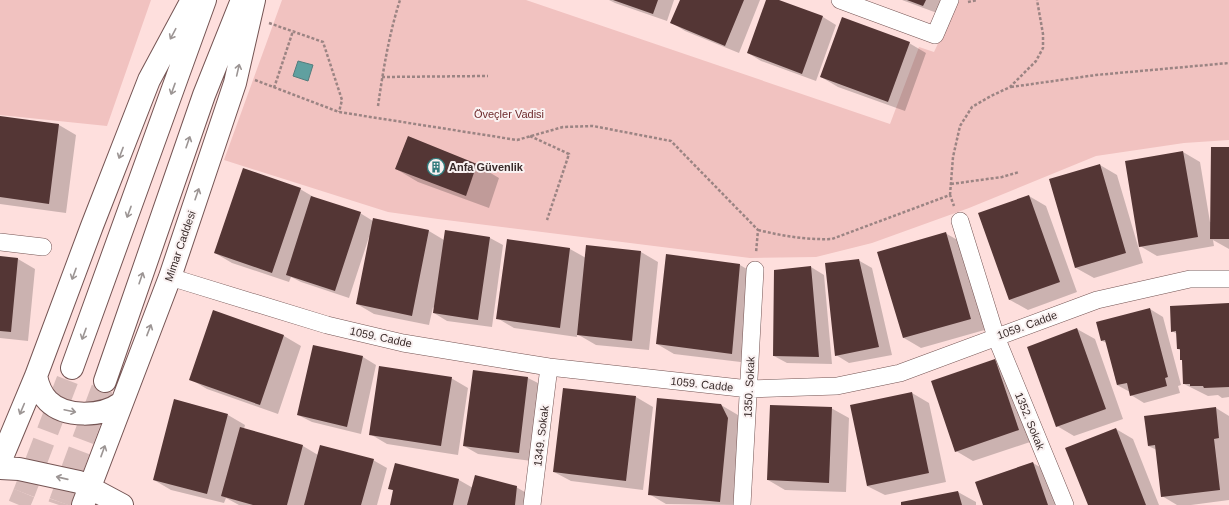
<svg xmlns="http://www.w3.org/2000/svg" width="1229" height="505" font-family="Helvetica,sans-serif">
  <rect width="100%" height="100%" fill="#fedfdd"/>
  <!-- green -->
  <path fill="#f1c2c0" d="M0,0H151L107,126L0,115Z
    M282,0H526L890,124L919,47L934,52L959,0H1229V140L1184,143L1096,156L969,208L872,243L816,257L750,258L438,219L388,212L224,160Z"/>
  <!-- water -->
  <path fill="#60a0a0" stroke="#547d7d" d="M298,61L313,65L308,81L293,76Z"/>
  <!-- shadow -->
  <path fill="#0003" d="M609,0H674L667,21L615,3Z
    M681,0H760L739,53L685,31L672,23Z
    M767,0H776L823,17L836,25L816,81L761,61L748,53Z
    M902,0H942L937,13Z
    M909,43L926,53L905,111L838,87L821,77Z
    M0,117L59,125L76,135L66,213L0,204Z
    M408,137L477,165L499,178L489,208L418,182L396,169Z
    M1229,148V249L1213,240L1214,246L1157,256L1140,246L1183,152L1200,162L1210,222H1211Z
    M1100,165L1117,175L1143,263L1094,278L1076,268L1050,180Z
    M300,189L317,199L360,213L373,221L429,231L444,240L490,238L503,245L492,327L447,321L434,313V308L433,307L429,325L374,314L357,304L370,237H369L349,298L301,282L291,277L289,282L232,263L215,253Z
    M1029,196L1046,206L1077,292L1028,310L1010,300L979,214Z
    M945,233L963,243L988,329L921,348L904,338Z
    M508,240L570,249L586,258L641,252L658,262L649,350L596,345L577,334V337L514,328L497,318Z
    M0,257L18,259L35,269L28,341L0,338Z
    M858,260L872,268L892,355L849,363L836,355Z
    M740,265L757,275L749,363L674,354L657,344Z
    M811,267L824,275L832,364L787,363L774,356Z
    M1229,304V397L1222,398L1218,395L1208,396L1184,384L1183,360L1181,351L1178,349L1177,334L1172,331Z
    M1150,309L1163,317L1181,385L1178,386L1180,393L1144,403L1131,395L1130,392L1117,385L1107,343L1102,341Z
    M214,311L284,336L301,346L278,414L207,389L190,379Z
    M1077,329L1095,339L1123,419L1074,436L1057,426Z
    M314,346L363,357L376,365L361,434L312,422L298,415Z
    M995,360L1012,370L1036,440L973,461L956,451Z
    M474,371L528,378L542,385L532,461L478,454L464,446Z
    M451,378L468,388L458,455L387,444L370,434Z
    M912,393L929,403L946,482L885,495L867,486Z
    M636,397L653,407L643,490L571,481L554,472Z
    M721,405L738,415L745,429L738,505L666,504L649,494Z
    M831,408L849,418L846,492L785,490L768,480Z
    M1216,408L1229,416V500L1191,505H1177L1162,496L1157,450L1148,446Z
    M228,415L245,425L244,429L303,446L318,455L373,460L387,468L377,505H239L226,498L224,503L171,490L154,480Z
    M1116,429L1133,439L1159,505H1089Z
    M1033,463L1050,473L1061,505H985Z
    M396,464L459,480L473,488L516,487L530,495L529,505H391L394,491L389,488Z
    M958,492L976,502V505H902V503Z"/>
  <!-- building -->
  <path fill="#543635" d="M613,0H658L653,14Z
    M680,0H744L725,46L670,23Z
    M766,0H779L823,16L802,74L747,53Z
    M907,0H926L923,6Z
    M842,17L910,42L888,102L820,77Z
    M0,116L59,124L49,204L0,197Z
    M408,136L477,164L466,196L395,169Z
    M1211,147H1229V239H1210Z
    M1183,151L1198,237L1139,247L1125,161Z
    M1100,164L1126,253L1075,268L1049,179Z
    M243,168L301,188L272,273L214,253Z
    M1029,195L1060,282L1009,300L978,213Z
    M311,196L361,212L335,291L286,275Z
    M373,218L429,230L412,316L356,304Z
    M445,230L490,237L478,320L433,313Z
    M946,232L971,319L903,338L877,252Z
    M507,239L570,248L560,328L496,319Z
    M586,245L641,251L632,341L577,335Z
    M666,254L740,264L732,354L656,344Z
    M0,256L18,258L11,332L0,331Z
    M859,259L879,347L835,356L825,263Z
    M811,266L819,357L773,356L774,270Z
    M1229,303V387L1204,388L1203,386H1190V384H1183L1182,360H1180V349H1177L1176,331L1171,332L1170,306Z
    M1150,308L1168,377L1165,378L1167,386L1130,396L1127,383L1117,385L1105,340L1101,341L1096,322Z
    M213,310L284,335L260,405L189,380Z
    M1077,328L1106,409L1056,427L1027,347Z
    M313,345L363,356L347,427L297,415Z
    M995,359L1019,430L955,452L931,381Z
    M379,366L452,377L441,446L369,435Z
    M473,370L528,377L519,453L463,446Z
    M563,388L636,396L626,481L553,472Z
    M912,392L929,473L867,486L850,405Z
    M657,398L721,404L728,418L720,502L648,495Z
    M174,399L228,414L207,494L153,480Z
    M770,405L832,407L829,483L767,480Z
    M1216,407L1219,438L1214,439L1220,490L1161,497L1155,445L1148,446L1144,416Z
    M240,427L303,445L287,505H253L221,496Z
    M1116,428L1146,505H1088L1065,448Z
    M320,445L374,459L361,505H304Z
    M1033,462L1048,505H983L975,482Z
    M395,463L459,479L453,505H390L393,490L388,489Z
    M475,475L517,486L515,505H467Z
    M958,491L962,505H901V502Z"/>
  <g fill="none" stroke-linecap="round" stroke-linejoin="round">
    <!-- secondary-tunnel -->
    <path stroke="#d7bbb9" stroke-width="22" stroke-dasharray="22 11" stroke-linecap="butt" d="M24,493L72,368
      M60,502L105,381"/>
    <!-- primary-tunnel -->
    <path stroke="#d7bbb9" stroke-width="22" stroke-dasharray="22 11" stroke-linecap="butt" d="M19,505L24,493
      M59,505L60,502"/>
    <defs>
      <path id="minor" d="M840,0L935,35L950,0
        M960,221L996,337L1065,505
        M0,242L43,247
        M170,277L327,325L403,343L549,367L749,389L837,386L900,373L1097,300L1190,279H1229
        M532,505L549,367
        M742,505L755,270"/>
      <path id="secondary" d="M72,368L205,0
        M36,376C38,386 41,394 48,401C65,418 102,417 121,403
        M105,381L204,95L242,0
        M0,462L36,376L92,226L149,80L192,0
        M0,468L19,469L79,482L122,505
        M83,505L170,277L235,83L254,0"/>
    </defs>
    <!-- minor casing -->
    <use href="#minor" stroke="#745453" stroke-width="18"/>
    <!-- secondary casing -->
    <use href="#secondary" stroke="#745453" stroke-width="24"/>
    <!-- path -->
    <path stroke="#9b8483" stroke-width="2.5" stroke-dasharray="3 2" stroke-linecap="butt" d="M968,2L977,0
      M269,23L323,42L342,100L339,112
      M382,77L488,76
      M255,80L339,112L517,140L563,127L593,126L671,141L758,230L756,253
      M1011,87L1096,75L1229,63
      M274,88L293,31
      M378,106C383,71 389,34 400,0
      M530,136L569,154L547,220
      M951,184L1002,177L1019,172
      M950,195L953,157L960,126L972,107L991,96L1010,87L1036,61L1043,48V34L1037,0
      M758,230C783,236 806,240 832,239L950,195L954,206"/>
    <!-- minor -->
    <use href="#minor" stroke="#fff" stroke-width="17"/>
    <!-- secondary -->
    <use href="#secondary" stroke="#fff" stroke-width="22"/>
  </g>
  <!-- one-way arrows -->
  <defs><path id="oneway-shaft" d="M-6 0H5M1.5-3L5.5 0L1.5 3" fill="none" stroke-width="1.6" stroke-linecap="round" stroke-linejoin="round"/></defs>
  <g stroke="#9c9594">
    <use href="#oneway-shaft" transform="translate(173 34) rotate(118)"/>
    <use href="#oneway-shaft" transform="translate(238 70) rotate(-77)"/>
    <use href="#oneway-shaft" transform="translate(173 89) rotate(110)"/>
    <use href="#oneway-shaft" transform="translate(188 142) rotate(-71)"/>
    <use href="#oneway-shaft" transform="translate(121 153) rotate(111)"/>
    <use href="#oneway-shaft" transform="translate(197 194) rotate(-71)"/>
    <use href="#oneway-shaft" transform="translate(129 212) rotate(110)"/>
    <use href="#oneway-shaft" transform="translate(74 274) rotate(110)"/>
    <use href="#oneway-shaft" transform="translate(141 278) rotate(-71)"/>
    <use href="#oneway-shaft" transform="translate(149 330) rotate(-69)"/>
    <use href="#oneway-shaft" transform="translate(84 334) rotate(110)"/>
    <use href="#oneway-shaft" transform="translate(22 409) rotate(113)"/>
    <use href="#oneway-shaft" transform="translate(70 411) rotate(12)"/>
    <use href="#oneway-shaft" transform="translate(103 451) rotate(-70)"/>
    <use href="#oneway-shaft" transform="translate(62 478) rotate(-167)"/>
  </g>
  <!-- icons -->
  <defs>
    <symbol id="building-ring" viewBox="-11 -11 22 22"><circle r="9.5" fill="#faf2f2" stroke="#327b7c" stroke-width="1.5"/><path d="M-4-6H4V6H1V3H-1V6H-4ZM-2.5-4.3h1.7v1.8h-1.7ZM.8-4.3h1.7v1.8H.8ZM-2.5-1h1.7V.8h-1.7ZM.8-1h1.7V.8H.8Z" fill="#327b7c"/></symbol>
  </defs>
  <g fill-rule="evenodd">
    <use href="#building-ring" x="426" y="157" width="20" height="20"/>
  </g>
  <g text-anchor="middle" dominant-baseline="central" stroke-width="4" stroke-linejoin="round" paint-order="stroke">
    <!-- park labels -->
    <g font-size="11" fill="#6e2b2d" stroke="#faf2f2">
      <text x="509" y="114">Öveçler Vadisi</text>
    </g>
    <!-- poi labels -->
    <g font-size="11" font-weight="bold" fill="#392b2a" stroke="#faf2f2" text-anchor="start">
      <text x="449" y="167">Anfa Güvenlik</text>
    </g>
    <!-- street labels -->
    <g font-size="11" fill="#392b2a" stroke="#faf2f2">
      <text transform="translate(180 246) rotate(-71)">Mimar Caddesi</text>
      <text transform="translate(1027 325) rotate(-20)">1059. Cadde</text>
      <text transform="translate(381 337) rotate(12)">1059. Cadde</text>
      <text transform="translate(702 384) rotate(6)">1059. Cadde</text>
      <text transform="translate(749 387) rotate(-87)">1350. Sokak</text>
      <text transform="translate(1030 421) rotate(68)">1352. Sokak</text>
      <text transform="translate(541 436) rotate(-83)">1349. Sokak</text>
    </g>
  </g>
</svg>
